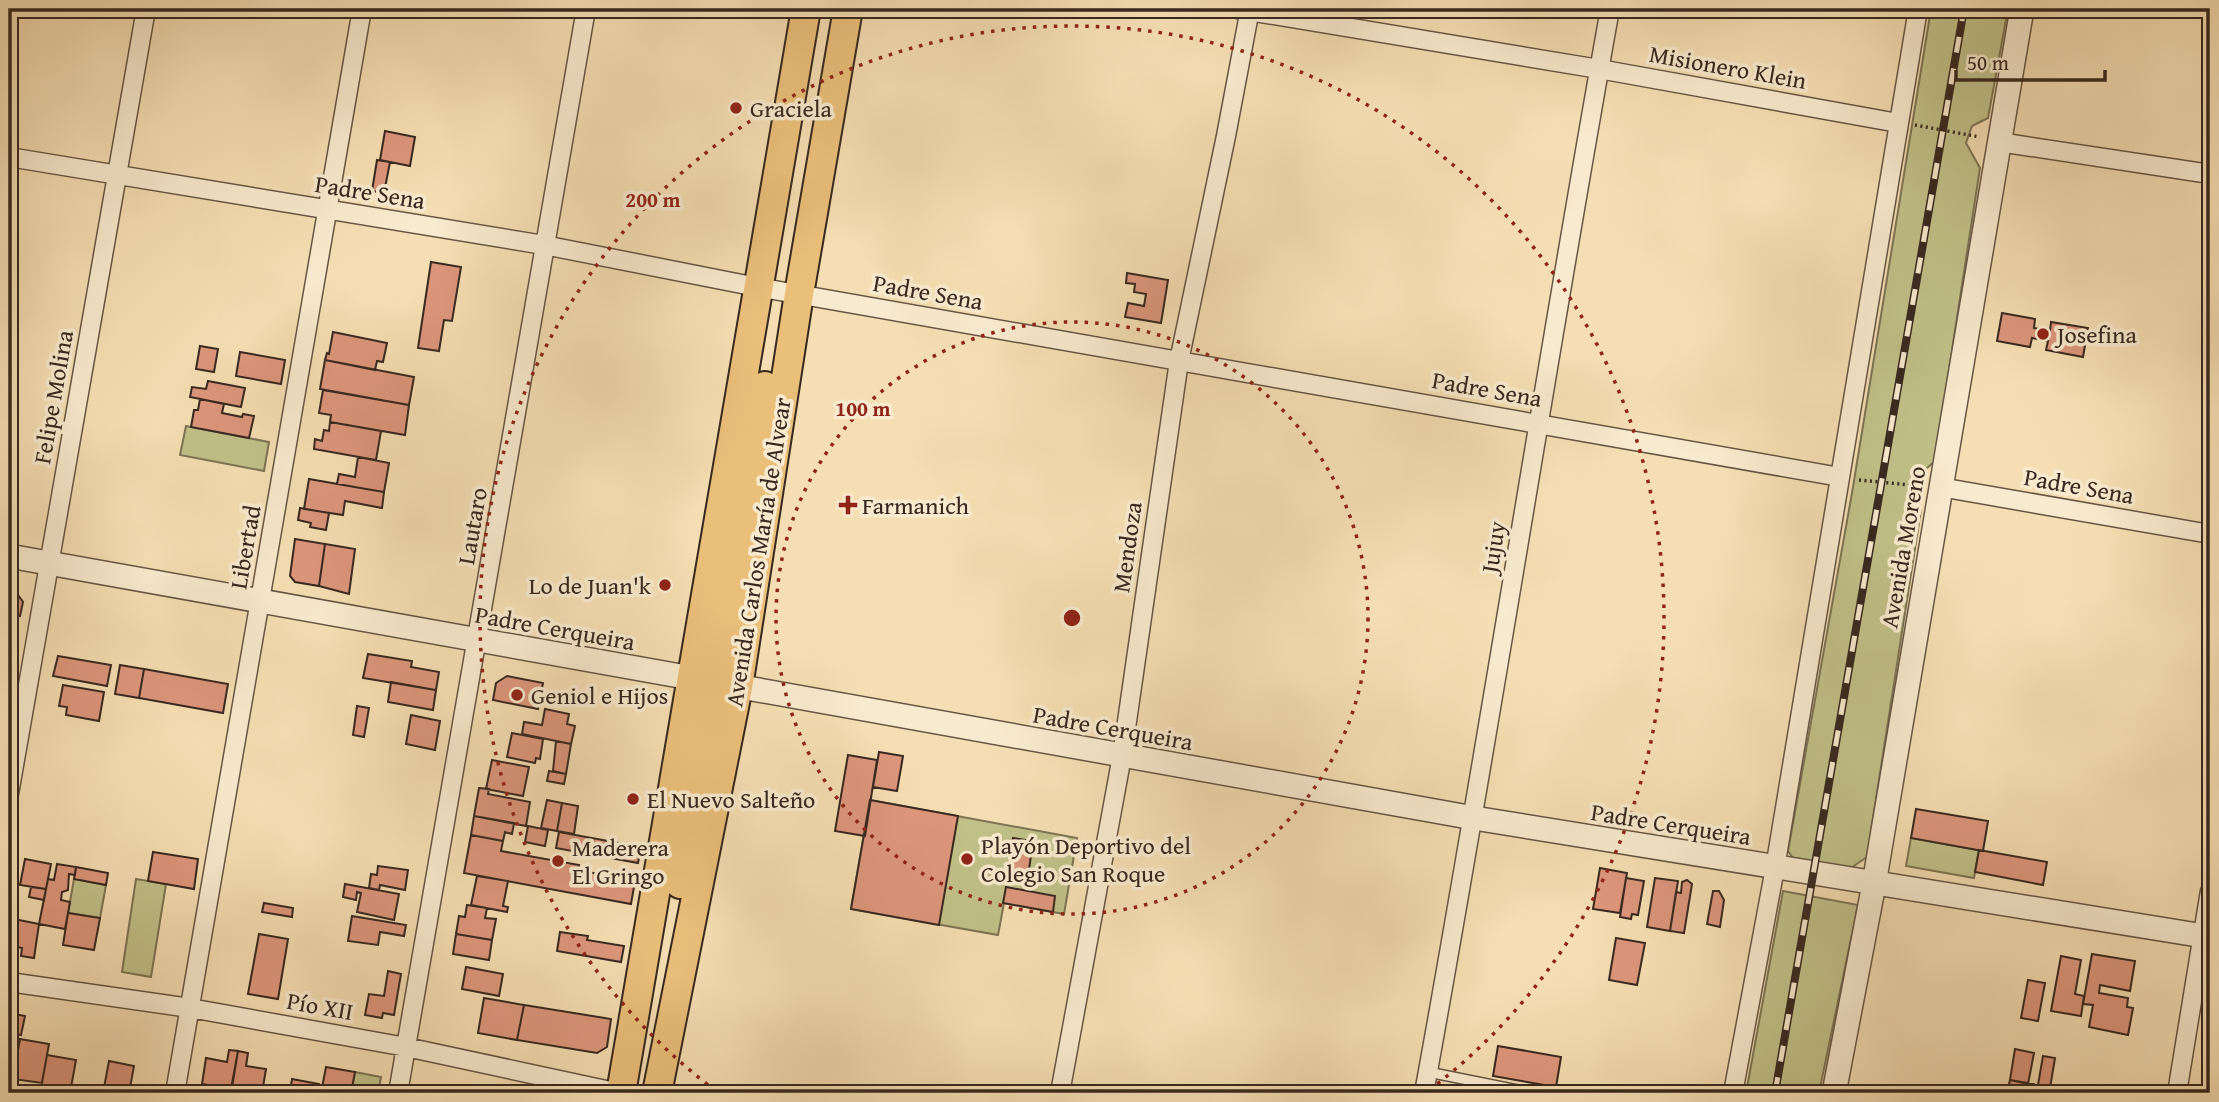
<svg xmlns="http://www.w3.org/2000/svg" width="2219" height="1102" font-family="'Gentium Book Plus',serif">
  <rect width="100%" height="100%" fill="#f5deb3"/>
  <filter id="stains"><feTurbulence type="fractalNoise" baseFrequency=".00286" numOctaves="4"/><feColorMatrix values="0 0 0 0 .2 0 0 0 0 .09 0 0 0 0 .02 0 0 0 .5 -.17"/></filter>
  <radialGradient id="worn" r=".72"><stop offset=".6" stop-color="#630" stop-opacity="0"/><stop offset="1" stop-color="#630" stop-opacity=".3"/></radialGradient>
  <!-- green -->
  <path fill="#c1c089" stroke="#7c7454" stroke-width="2" d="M1931,9H2008L1988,118L1972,126L1966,143L1980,168L1935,461L1918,476L1913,504L1921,510L1867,857L1848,870L1797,864L1788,851L1852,493Z
    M186,426L269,442L264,471L180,455Z
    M870,800L1077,838L1064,914L1004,903L998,935L851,909Z
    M1911,838L1979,850L1974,878L1906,866Z
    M74,879L106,885L100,918L68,913Z
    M136,879L166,884L151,977L122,972Z
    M1783,891L1858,905L1819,1093H1746Z
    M355,1072L381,1077L378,1093H351Z"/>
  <!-- building -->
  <path fill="#dc967c" stroke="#37281f" stroke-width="2" d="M385,131L415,137L410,166L380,160Z
    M377,160L390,162L384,193L372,191Z
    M431,262L461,267L452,321L444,320L439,351L418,348Z
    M1127,273L1168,280L1161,323L1125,317L1128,303L1144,306L1146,294L1134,292L1135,284L1126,283Z
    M2002,313L2035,319L2034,328L2050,331L2051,322L2088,328L2083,357L2046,350L2048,341L2032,338L2030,347L1997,341Z
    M333,332L387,343L383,362L377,361L375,370L325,360L327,353L329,354Z
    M200,346L218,349L214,372L196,369Z
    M240,352L285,360L281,384L236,376Z
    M325,360L414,377L409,405L320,389Z
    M208,381L245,388L241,407L190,397L192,387L206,389Z
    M323,390L409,405L405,435L330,422L331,415L319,413Z
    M200,399L224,404L222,413L242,417L243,414L254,416L249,438L191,427L194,410H198Z
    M330,422L381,431L376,460L314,449L315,439L322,441L324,430L329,431Z
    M358,457L389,463L384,492L337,484L339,474L355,477Z
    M309,479L384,492L382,508L345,501L343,515L304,509Z
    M300,508L329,513L326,530L310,527L311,523L298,520Z
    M295,539L325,544L319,586L295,582L290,576Z
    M325,544L355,549L349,594L319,586Z
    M9,590L16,592L23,602L20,616L9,614Z
    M9,618L15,619L10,646H9Z
    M368,654L412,661L411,667L439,672L436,690L363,678Z
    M58,656L111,665L107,686L53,676Z
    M120,665L144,669L139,698L115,694Z
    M144,669L228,684L223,713L139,698Z
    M507,676L543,683L538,709L493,700L496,683Z
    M391,682L436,690L433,710L388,702Z
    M63,685L104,692L99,721L66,715L67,707L59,706Z
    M357,706L369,708L364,737L353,735Z
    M545,709L569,714L567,724L575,726L571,744L522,734L524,722L542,725Z
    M411,715L440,721L435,750L406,744Z
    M512,733L543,739L540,759L536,758L535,763L507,757Z
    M556,741L571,744L566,774L553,771Z
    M879,752L903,756L897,791L873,787Z
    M848,755L877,760L865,836L835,831Z
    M492,760L529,767L523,796L486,789Z
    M549,771L566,774L564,784L547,781Z
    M479,788L489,789L488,794L530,802L526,826L474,816Z
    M547,800L562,803L557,831L541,828Z
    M870,800L958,816L939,925L851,909Z
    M562,803L578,806L574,834L557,831Z
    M1916,809L1988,821L1983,851L1911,838Z
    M474,816L514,823L512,834L505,832L503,841L471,835Z
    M528,826L548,830L545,846L525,842Z
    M559,832L641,847L638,863L556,848Z
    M471,835L503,841L501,851L579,865L578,870L635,881L631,904L464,873Z
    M1013,838L1033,841L1027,884L1007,881Z
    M1979,850L2047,862L2043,885L1975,872Z
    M153,852L198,859L194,889L148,881Z
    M25,859L51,864L46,889L20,885Z
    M57,864L76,867L75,875L69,874L68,890L62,892L61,900L70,902L65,929L39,924L48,879L54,880Z
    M378,866L408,870L405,890L380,885L379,890L369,888L371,874L377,875Z
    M76,867L108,873L106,885L74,879Z
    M1600,868L1627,873L1620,913L1593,909Z
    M477,876L508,881L503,906L508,907L507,912L471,905Z
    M1626,878L1644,881L1638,915L1632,914L1631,919L1620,917Z
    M1655,878L1678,881L1670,931L1647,927Z
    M1687,880L1692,884L1684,933L1670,931L1676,892L1681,893L1682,882Z
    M345,884L399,894L394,920L357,912L361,893L357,892L356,900L343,897Z
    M31,887L46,889L44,900L29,897Z
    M1006,887L1055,896L1053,912L1003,903Z
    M1713,891H1719L1724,900L1720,927L1707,924Z
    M264,903L293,908L292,917L262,912Z
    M467,905L487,908L485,918L496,919L492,940L456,934L459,916L465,917Z
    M68,913L100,918L94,950L63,945Z
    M352,916L406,925L404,936L380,932L378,945L348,941Z
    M14,919L39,924L34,958L21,956L22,948L9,945Z
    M560,932L588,936L587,940L624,946L621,962L557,951Z
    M259,934L288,939L278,999L248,994Z
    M456,934L492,940L489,960L453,954Z
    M1616,938L1645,943L1637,985L1609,980Z
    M2092,954L2135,961L2130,991L2100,985L2099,993L2128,998L2127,1007L2133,1008L2128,1035L2089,1027L2093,1005L2083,1004Z
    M2061,956L2081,960L2075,994L2084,996L2081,1016L2051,1011Z
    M466,967L503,974L499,996L462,989Z
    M388,971L401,974L394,1015L383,1013L382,1018L365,1015L369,994L384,996Z
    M2028,980L2045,983L2038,1021L2021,1018Z
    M484,998L524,1005L517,1040L478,1033Z
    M524,1005L611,1019L607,1047L597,1053L517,1040Z
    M9,1013L25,1016L21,1035L9,1033Z
    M20,1039L49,1044L42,1083L13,1079Z
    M1498,1046L1561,1057L1556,1087L1493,1076Z
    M2015,1049L2034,1053L2028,1084L2010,1080Z
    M229,1050L238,1051L231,1089L202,1084L206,1058L227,1062Z
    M238,1051L248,1053L246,1066L266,1069L262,1093H231Z
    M47,1055L76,1060L70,1093H40Z
    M2043,1056L2055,1058L2050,1088L2038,1085Z
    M109,1061L134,1066L129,1093H103Z
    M326,1067L355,1072L351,1093H321Z
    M292,1079L319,1084L317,1093H290Z
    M2010,1080L2034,1084L2032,1093H2007Z"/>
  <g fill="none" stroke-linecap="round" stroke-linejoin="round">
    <defs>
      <path id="service" d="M1428,1072L1533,1093"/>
      <path id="minor" d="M1237,9L1599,69L1898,123
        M1999,142L2210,174
        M9,157L544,245L757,287L1840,477
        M1940,487L2210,534
        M9,794L146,9
        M9,982L190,1008L406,1047L620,1093
        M175,1093L362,9
        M398,1093L586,9
        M1060,1093L1122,756L1179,361L1226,136L1250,9
        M1424,1093C1490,732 1545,370 1610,9
        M1733,1093L1775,868L1918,9
        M2177,1093L2210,891"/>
      <path id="tertiary" d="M9,556L1474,818L2210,937
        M1834,1093L1874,884L2022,9"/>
      <path id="primary" d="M680,884L765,386
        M621,1093L806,9
        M657,1093L738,687L799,294L848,9"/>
    </defs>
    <!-- service casing -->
    <use href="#service" stroke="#665644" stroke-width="12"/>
    <!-- minor casing -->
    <use href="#minor" stroke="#665644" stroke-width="21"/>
    <!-- tertiary casing -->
    <use href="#tertiary" stroke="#665644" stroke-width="26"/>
    <!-- primary casing -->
    <use href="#primary" stroke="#37281f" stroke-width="32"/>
    <!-- path -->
    <path stroke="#37281f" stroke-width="3.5" stroke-dasharray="2 3.5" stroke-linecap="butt" d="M1915,125L1980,137
      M1859,480L1921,486"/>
    <!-- service -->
    <use href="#service" stroke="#f8eace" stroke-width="9"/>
    <!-- minor -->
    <use href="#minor" stroke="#f8eace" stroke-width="18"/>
    <!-- tertiary -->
    <use href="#tertiary" stroke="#f8eace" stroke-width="23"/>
    <!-- primary -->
    <use href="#primary" stroke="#eabf7a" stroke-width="28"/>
    <defs>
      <path id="rail" d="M1775,1093L1964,9"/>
    </defs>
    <!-- rail casing -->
    <use href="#rail" stroke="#37281f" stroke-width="8"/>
    <!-- rail -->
    <use href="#rail" stroke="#f8eace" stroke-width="5" stroke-dasharray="16" stroke-linecap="butt"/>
  </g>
  <!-- distance rings -->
  <g fill="none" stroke="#8f2418" stroke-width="3.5" stroke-dasharray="3.5 7">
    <circle cx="1072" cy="618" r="296"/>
    <path d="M716 1091A592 592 0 1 1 1428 1091"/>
  </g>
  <!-- markers -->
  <g fill="#8f2418" stroke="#f8eace" stroke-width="2.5">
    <circle cx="736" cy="108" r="7"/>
    <circle cx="2043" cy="334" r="7"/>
    <path d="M844.5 494.5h7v7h7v7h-7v7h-7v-7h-7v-7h7z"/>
    <circle cx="665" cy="585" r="7"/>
    <circle cx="517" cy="695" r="7"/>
    <circle cx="633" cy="799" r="7"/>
    <circle cx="967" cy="859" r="7"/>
    <circle cx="558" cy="861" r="7"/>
  </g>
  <g text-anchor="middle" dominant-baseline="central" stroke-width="7" stroke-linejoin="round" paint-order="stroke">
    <!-- street labels -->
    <g font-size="24" fill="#37281f" stroke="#f8eace">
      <text transform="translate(1728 67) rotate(10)">Misionero Klein</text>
      <text transform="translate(370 192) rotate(9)">Padre Sena</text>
      <text transform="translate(928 292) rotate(10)">Padre Sena</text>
      <text transform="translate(1487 389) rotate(10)">Padre Sena</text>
      <text transform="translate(53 397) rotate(-80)">Felipe Molina</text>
      <text transform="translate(2079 486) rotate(10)">Padre Sena</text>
      <text transform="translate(472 526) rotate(-80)">Lautaro</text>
      <text transform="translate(245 547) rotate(-80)">Libertad</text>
      <text transform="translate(1127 547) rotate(-82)">Mendoza</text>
      <text transform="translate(1493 547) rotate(-81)">Jujuy</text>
      <text transform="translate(1903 547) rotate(-80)">Avenida Moreno</text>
      <text transform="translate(758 552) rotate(-81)">Avenida Carlos María de Alvear</text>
      <text transform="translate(555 628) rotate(10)">Padre Cerqueira</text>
      <text transform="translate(1113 728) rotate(10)">Padre Cerqueira</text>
      <text transform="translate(1671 824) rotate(9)">Padre Cerqueira</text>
      <text transform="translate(320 1006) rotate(10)">Pío XII</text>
    </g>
    <!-- poi labels -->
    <g font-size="24" fill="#37281f" stroke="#f8eace" text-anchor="start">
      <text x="750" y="108">Graciela</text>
      <text x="2057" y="334">Josefina</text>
      <text x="862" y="505">Farmanich</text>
      <text x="651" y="585" text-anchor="end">Lo de Juan'k</text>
      <text x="531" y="695">Geniol e Hijos</text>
      <text x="647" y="799">El Nuevo Salteño</text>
      <text x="981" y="845">Playón Deportivo del<tspan x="981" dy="28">Colegio San Roque</tspan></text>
      <text x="572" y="847">Maderera<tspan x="572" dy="28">El Gringo</tspan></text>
    </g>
  </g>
  <circle cx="1072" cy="618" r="10" fill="#8f2418" stroke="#f8eace" stroke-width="3.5"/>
  <g font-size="21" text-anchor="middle" font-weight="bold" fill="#8f2418" stroke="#f8eace" stroke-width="7" stroke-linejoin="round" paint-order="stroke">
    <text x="653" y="207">200 m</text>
    <text x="863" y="416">100 m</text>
  </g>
  <!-- margin -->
  <rect width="2219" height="1102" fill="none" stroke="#f5deb3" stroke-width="35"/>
  <rect x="10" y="10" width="2198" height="1081" fill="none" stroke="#37281f" stroke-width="3.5"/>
  <rect x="18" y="18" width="2184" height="1067" fill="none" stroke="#37281f" stroke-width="2"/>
  <!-- scale -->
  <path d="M1956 70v10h149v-10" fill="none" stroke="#37281f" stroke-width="3.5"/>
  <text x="1967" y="70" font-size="21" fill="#37281f" stroke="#f8eace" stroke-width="5" paint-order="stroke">50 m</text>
  <rect width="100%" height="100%" filter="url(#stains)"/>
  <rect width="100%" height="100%" fill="url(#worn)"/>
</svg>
